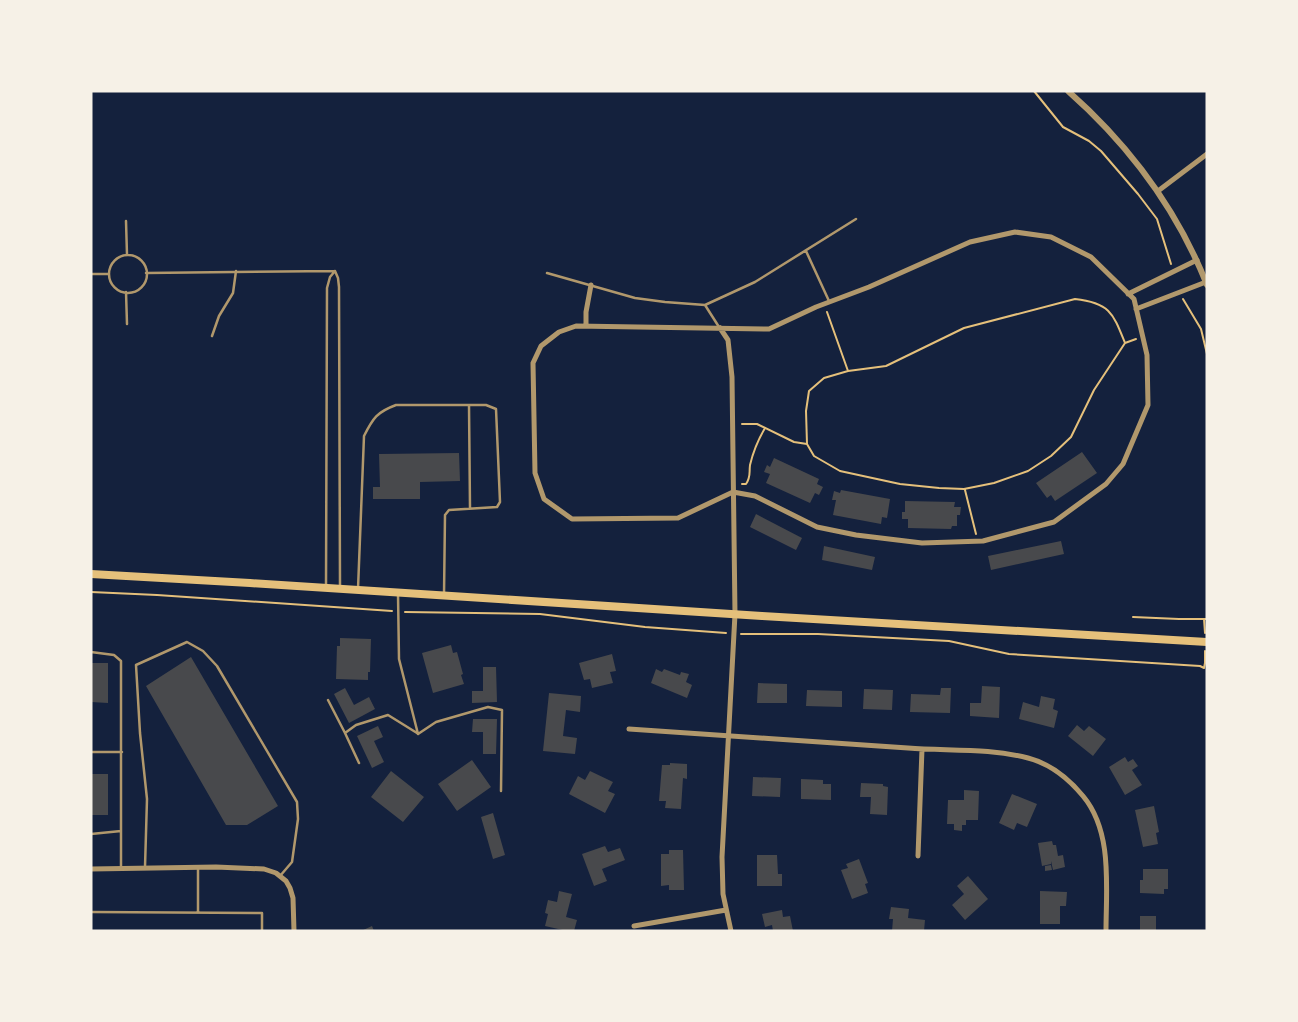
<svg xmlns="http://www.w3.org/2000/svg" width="1298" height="1022" font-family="'DM Sans',sans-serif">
  <rect width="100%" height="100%" fill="#14213d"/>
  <!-- building -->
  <path fill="#48494c" d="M1082,452L1097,473L1055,501L1051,495L1047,498L1036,483Z
    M459,453L460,481L420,482V499H373V487H380L379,454Z
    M774,458L819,479L817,484L823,487L819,495L815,493L810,503L766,483L770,474L764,472L767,465L770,467Z
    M841,490L890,499L887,518L882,517L881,524L833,515L836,500H832L834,491L840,493Z
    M905,501L955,502L954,507H961L960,515H957V526H952L951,529L908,528V519H902V512H905Z
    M756,514L802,538L796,550L750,527Z
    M1061,541L1064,554L991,570L988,556Z
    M824,546L875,557L872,570L822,560Z
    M340,638L371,639L370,672H368V680L336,679L337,646H340Z
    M451,645L453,653L457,652L463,674L461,675L464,684L433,693L422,653Z
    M612,654L616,671L610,672L613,683L592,688L590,679L584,680L579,663Z
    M191,657L278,806L247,825H226L146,686Z
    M91,663H108V703L91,702Z
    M483,667H496L497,702L472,703V691H483Z
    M656,669L662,672L664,669L680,675L681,672L689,674L686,682L692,685L687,698L651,683Z
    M758,683L787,684V703H757Z
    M982,686L1000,687L999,718L970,716V703H981Z
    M345,688L354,705L369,697L375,709L349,723L334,694Z
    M941,688H951L950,713L910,712L911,694L940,695Z
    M864,689L893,690L892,710L863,709Z
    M807,690L842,691V707L806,706Z
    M549,693L581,696L580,712L566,710L563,736L577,738L575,754L543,751Z
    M1041,696L1055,699L1053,709L1058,711L1054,728L1019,719L1023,702L1039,707Z
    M473,719H497L496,754H483V732H472Z
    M1077,725L1084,731L1089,726L1106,739L1093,756L1068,736Z
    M378,726L383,737L374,741L384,762L372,768L357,736Z
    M1125,757L1128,762L1133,759L1138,766L1132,770L1142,785L1125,795L1109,767Z
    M472,760L491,787L457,811L438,784Z
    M670,763L687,764V779L683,778L681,809L665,808L666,801H659L662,765H670Z
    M391,771L424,797L403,822L371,797Z
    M590,771L613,782L608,791L615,794L605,813L569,794L578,776L585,780Z
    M91,774H108V815H91Z
    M753,777L781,778L780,797L752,796Z
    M801,779L823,780V784H831V800L801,799Z
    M861,783L883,784V786L888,787L887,815L870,814L871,797H860Z
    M964,790L979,791L978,820H966V825H962V831L954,830V824H947L948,800H964Z
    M1012,794L1037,804L1027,827L1017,823L1014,830L999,823Z
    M1154,806L1159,832L1156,833L1158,844L1143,847L1135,810Z
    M493,813L505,855L493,859L481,817Z
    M1052,841L1053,845H1056L1058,856L1063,855L1065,867L1053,870L1051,861V864L1042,866L1038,843Z
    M605,846L608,852L620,848L625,860L602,869L607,881L594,886L582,854Z
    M669,850H683L684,890H669V885L661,886V854H669Z
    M757,855H777L778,874H782V886H757Z
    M859,859L868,883L865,884L868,893L852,899L841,870L848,868L846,864Z
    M1051,865L1052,870L1045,871V866Z
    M1143,869H1168V889H1164V894L1140,893V880H1143Z
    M968,876L988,899L965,920L952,905L964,894L957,886Z
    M559,891L572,894L566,917L577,920L574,931H567L545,926L548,914L545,913L548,900L557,902Z
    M1040,891L1067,892L1066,906H1060V924H1040Z
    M891,907L909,909L908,918L925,920L924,931H892L893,919H889Z
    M782,910L783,917L790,916L793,931H773L772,925L765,927L762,914Z
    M1140,916H1156V931H1140Z
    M372,926L374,931H361Z"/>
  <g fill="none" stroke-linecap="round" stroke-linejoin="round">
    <!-- path -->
    <path stroke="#e5c07b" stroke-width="2" d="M1034,91L1063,127L1089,141L1101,151L1138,194L1157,219L1171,264
      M1183,299L1201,329L1207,354
      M827,312L848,371
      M1125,343C1113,313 1110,303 1075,299L964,328L886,366L848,371L824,378L809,391L806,411L807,444L814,456L840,471L900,484L939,488L964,489L994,483L1028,471L1051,456L1071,437L1094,390L1125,343L1136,339
      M742,424H757L794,442L807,444
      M742,484H746C751,477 749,473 750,465C753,452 758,440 765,428
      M965,490L976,534
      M91,592L157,595L392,611
      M405,612L540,614L645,627L726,633
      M1133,617L1179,619H1207
      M1204,619L1205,633
      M741,634H818L949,641L1009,654L1200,666L1204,668L1205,663
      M1205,651V663"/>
    <!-- service -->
    <path stroke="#b1986c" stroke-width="2.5" d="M126,221L127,255
      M806,251L829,301
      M109 274a19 19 0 1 1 38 0a19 19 0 1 1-38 0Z
      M335,271L338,278L339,287L340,587
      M146,273L335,271
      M547,273L635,298L665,302L705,305L755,282L856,219
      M91,274H109
      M126,292L127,324
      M705,305L719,327
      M212,336L219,316L233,293L236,271
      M469,405L470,508
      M326,587L327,288L330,277L335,271
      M358,589L364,436C373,418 377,412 396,405H486L496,409L500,502L497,507L449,510L445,515L444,595
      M398,594L399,659L418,734
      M91,652L114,655L121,661V831
      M328,700L345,733
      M418,734L436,722L488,707L502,710L501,791
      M91,752H122
      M359,763L345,733L356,725L388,715L417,733
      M91,834L121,831V867
      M145,867L147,799L140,733L136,665L187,642L203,651L217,666L297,802L298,819L292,862L280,876
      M198,867V912
      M91,912L262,913V931"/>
    <!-- minor -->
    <path stroke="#b1986c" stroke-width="5" d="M1158,191L1207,154
      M1015,232L1051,237L1091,257L1134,299L1147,355L1148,405L1123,464L1106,484L1054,522L983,541L922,543L856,535L817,527L755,496L733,492L678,518L572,519L544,499L535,473L533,363L541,346L559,332L576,326L769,329L816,307L869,287L970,242Z
      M1128,294L1197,260
      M1136,309L1206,282
      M586,326V312L591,285
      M720,328L728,340L732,377L735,614L722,857L723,894L731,931
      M629,729C722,736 815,741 908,748C948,751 990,748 1028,758C1051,764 1069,779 1083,796C1113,832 1106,887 1106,931
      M918,856L922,749
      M91,869L216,867L264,869L276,873L286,881L290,888L293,898L294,931
      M634,926L726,910"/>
    <!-- tertiary -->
    <path stroke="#b1986c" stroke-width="6" d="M1068,91C1129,145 1177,209 1207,285"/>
    <!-- secondary -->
    <path stroke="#e5c07b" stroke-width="8" d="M91,574L250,583L762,616L1207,642"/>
  </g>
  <!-- border -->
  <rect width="1298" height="1022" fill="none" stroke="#f6f1e7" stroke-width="185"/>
</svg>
